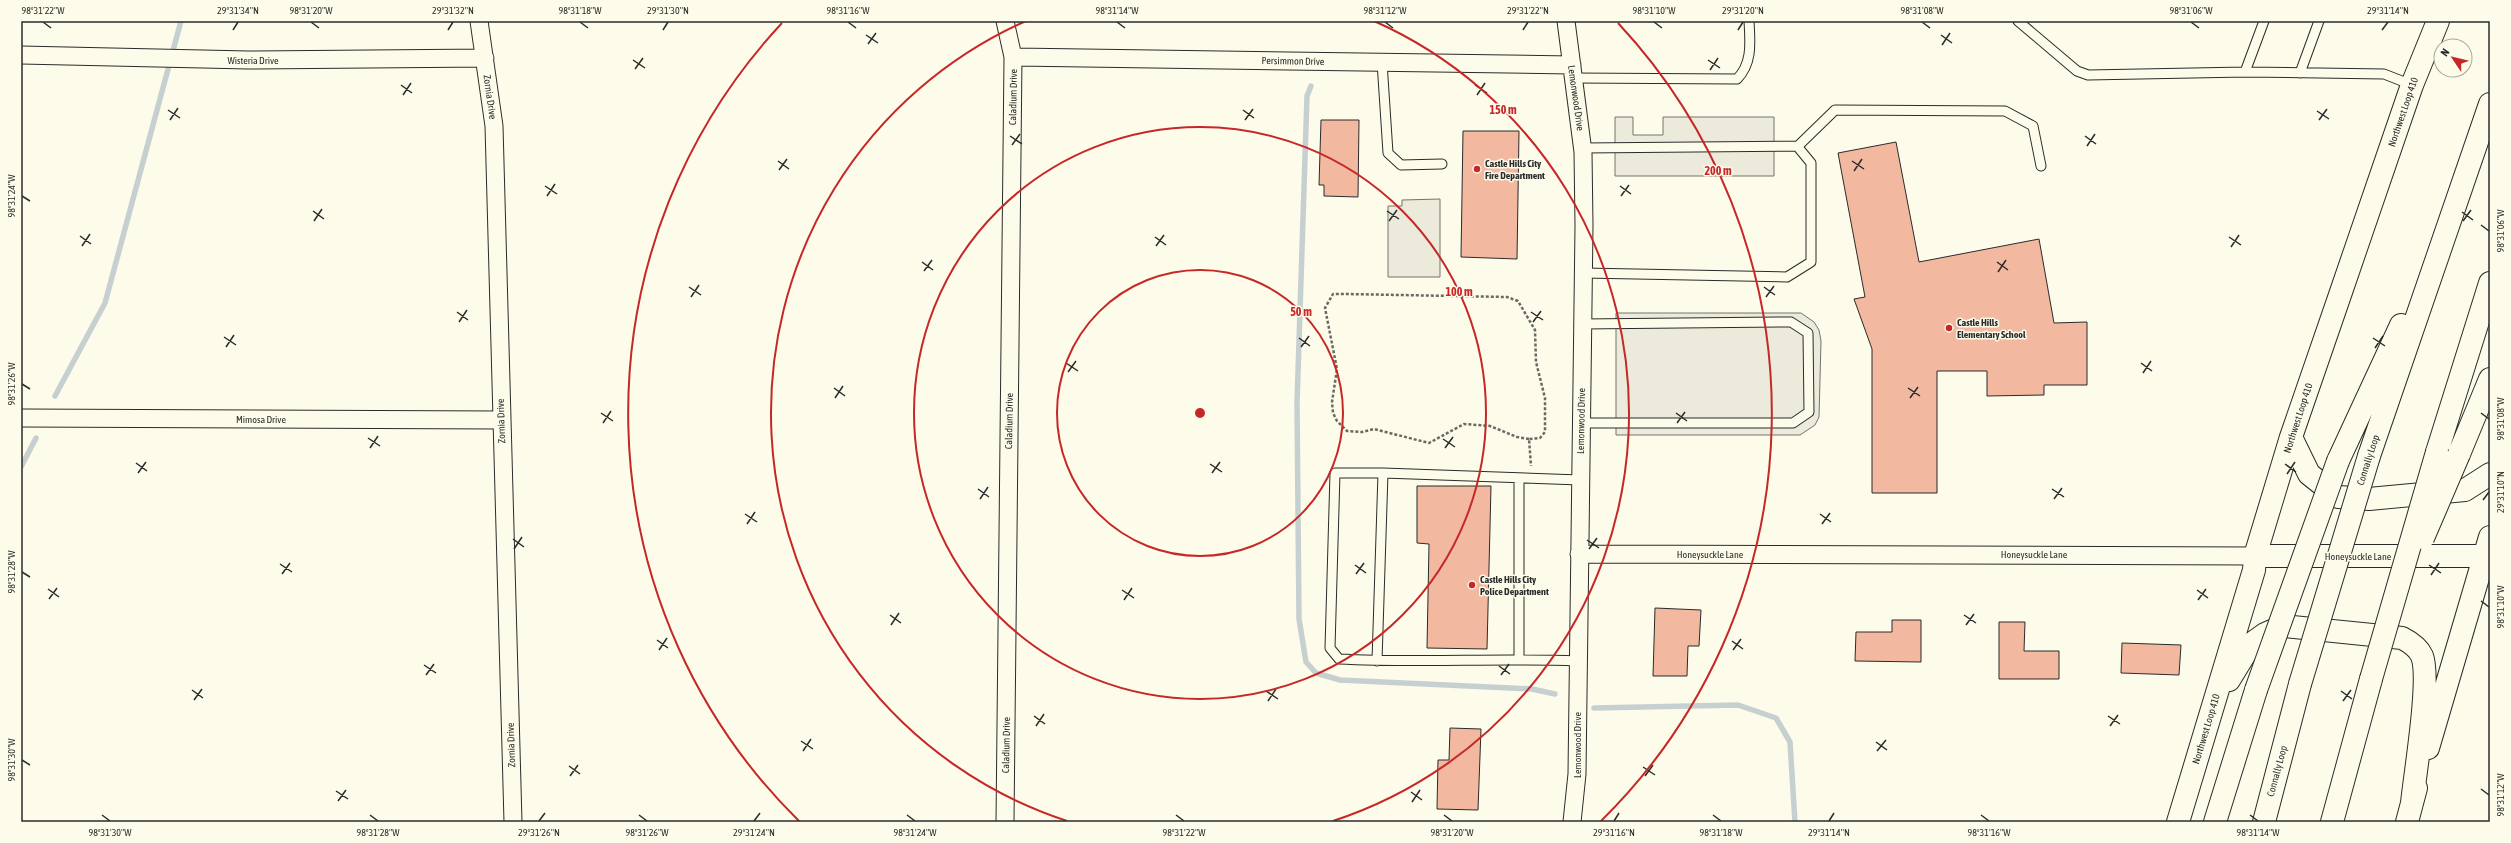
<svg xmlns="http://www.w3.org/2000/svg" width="2511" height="843" font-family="'Asap Condensed',sans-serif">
  <rect width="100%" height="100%" fill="#fdfbea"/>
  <!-- parking -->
  <path fill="#eceadb" stroke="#74746e" d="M1615,117H1633V135H1663V117H1774V176H1615Z
    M1440,199V277H1388V206H1402V200Z
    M1616,313H1801L1814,322L1819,330L1821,341L1819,417L1815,425L1800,435H1616Z"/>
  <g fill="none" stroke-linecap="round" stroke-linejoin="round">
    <!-- stream -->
    <path stroke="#c7d0d0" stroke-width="5.5" d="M1311,86L1307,96L1297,403L1299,619L1306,662L1316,673L1340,680L1532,689L1555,694
      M55,396L105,303L181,21
      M21,467L36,438
      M1594,708L1738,705L1776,718L1790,742L1795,822"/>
  </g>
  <!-- building -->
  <path fill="#f2b8a0" stroke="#2b2b2b" d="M1321,120H1359L1358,197L1324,196V185H1319Z
    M1463,131H1519L1517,259L1461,257Z
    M1896,142L1919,262L2039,239L2054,323L2087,322V385H2044V395L1987,396V371H1937V493H1872V349L1854,299L1865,297L1838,153Z
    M1417,486H1491L1487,649L1427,648L1429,544L1417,543Z
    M1655,608L1701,610L1699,646H1688L1687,676H1653Z
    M1892,620H1921V662L1855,661L1856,632H1892Z
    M1999,622H2025L2024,651H2059V679H1999Z
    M2122,643L2181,645L2179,675L2121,673Z
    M1450,728L1481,729L1478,810L1437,809L1438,760H1449Z"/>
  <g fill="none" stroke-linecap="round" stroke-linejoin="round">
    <defs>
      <path id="lane" d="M2018,21L2077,71L2088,75L2245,72
        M2264,21L2245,72L2384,74L2412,85
        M1382,62L1388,153L1401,165L1442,164
        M2300,73L2319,21
        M1573,78L1737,79C1753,63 1750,41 1749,21
        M1798,146L1835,110L2005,111L2033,126L2041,166
        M1583,148L1797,146L1811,163V262L1787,277L1583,273
        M1581,423H1793L1809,412L1808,333L1791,322L1582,324
        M1383,473L1580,480
        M1519,478V659
        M1377,661L1383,473H1335L1330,648L1339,659C1418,663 1498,658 1577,661"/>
      <path id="street" d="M479,21L494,126L513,822
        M1005,21L1013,57L1005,822
        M1566,21L1583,152L1584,226L1577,774L1572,822
        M21,55L248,60L485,58
        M1013,57L1572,65
        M21,418L501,420
        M1579,554L2255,556"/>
      <path id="secondary" d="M2291,437L2309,474L2338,497L2369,499L2465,490L2490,474
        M2255,556H2490
        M2229,680L2251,644L2265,634L2283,626L2402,638C2410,642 2418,647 2422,656C2431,679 2415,773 2412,803
        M2428,748L2490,537
        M2178,822L2254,570L2255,556L2291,437L2341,292L2412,85L2438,21
        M2407,822L2416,788"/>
      <path id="highway" d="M2437,452L2490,283
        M2459,454L2490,379
        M2369,456L2490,104
        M2338,461L2401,325
        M2215,822L2256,690
        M2264,822L2300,684
        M2332,822L2371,679"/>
    </defs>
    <!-- lane casing -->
    <use href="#lane" stroke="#2b2b2b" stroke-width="11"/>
    <!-- street casing -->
    <use href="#street" stroke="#2b2b2b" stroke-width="19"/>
    <!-- secondary casing -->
    <use href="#secondary" stroke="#2b2b2b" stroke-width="24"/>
    <!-- highway casing -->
    <use href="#highway" stroke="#2b2b2b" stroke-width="24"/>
    <!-- path -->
    <path stroke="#6a6964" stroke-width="2.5" stroke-dasharray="3 2" stroke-linecap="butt" d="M1529,439L1517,437L1490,426L1464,424L1429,443L1374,429L1362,432L1347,431L1337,421L1333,413L1332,402L1337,369L1325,308L1333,294H1346L1507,297L1518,301L1535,330L1536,362L1545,398V432L1540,438L1529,439L1531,466"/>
    <!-- lane -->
    <use href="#lane" stroke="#fdfbea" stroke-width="9"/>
    <!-- street -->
    <use href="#street" stroke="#fdfbea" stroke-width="17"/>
    <!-- secondary -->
    <use href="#secondary" stroke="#fdfbea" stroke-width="22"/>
    <!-- highway -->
    <use href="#highway" stroke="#fdfbea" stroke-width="22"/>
    <defs>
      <path id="highway-bridge" d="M2423,538L2459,454
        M2371,679L2437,452
        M2300,684L2369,456
        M2256,690L2338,461"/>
    </defs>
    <!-- highway-bridge casing -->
    <use href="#highway-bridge" stroke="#2b2b2b" stroke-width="24" stroke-linecap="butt"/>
    <!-- highway-bridge -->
    <use href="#highway-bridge" stroke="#fdfbea" stroke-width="22"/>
  </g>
  <!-- ticks -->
  <path fill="none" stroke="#2b2b2b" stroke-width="1.5" d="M43,22L51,28M311,22L319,28M580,22L588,28M848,22L856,28M1117,22L1125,28M1385,22L1393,28M1654,22L1662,28M1922,22L1930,28M2191,22L2199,28M233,30L238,22M448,30L453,22M663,30L668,22M1523,30L1528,22M1738,30L1743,22M2382,30L2388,22M866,35L878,43M1941,35L1952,43M868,44L876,33M1942,45L1950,33M633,60L645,68M1708,60L1720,68M635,69L643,58M1710,70L1718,58M401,85L412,93M1475,85L1487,93M403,95L411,83M1477,95L1485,83M168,110L180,118M1243,110L1254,118M2317,111L2329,119M170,120L178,108M1245,120L1253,109M2319,120L2327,109M1010,136L1022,144M2085,136L2096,144M1012,145L1020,134M2087,146L2095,134M778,161L789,169M1852,161L1864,169M779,170L787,159M1854,171L1862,159M545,186L557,194M1620,186L1631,194M22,196L30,201M547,196L555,184M1621,196L1629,185M313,211L324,219M1387,211L1399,219M2462,212L2473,220M314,221L322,209M1389,221L1397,210M2463,221L2471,210M2481,225L2489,231M80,236L91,244M1155,237L1166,245M2229,237L2241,245M82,246L90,234M1156,246L1164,235M2231,247L2239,235M922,262L933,270M1997,262L2008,270M924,271L932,260M1998,272L2006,260M689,287L701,295M1764,287L1775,295M691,297L699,285M1766,297L1774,286M457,312L468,320M1531,312L1543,320M459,322L467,310M1533,322L1541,311M224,337L236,345M1299,338L1310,346M2373,338L2385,346M226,347L234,335M1301,347L1309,336M2375,348L2383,336M1066,363L1078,371M2141,363L2152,371M1068,372L1076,361M2143,373L2151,361M22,384L30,389M834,388L845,396M1908,388L1920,396M835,398L843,386M1910,398L1918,387M601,413L613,421M1676,413L1687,421M2481,413L2489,419M603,423L611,411M1677,423L1685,412M368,438L380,446M1443,439L1455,447M370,448L378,436M1445,448L1453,437M136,463L147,471M1210,464L1222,472M2285,464L2296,472M138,473L146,462M1212,473L1220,462M2287,474L2295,462M978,489L989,497M2052,489L2064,497M980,499L988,487M2054,499L2062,488M2483,500L2489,492M745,514L757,522M1820,514L1831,522M747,524L755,512M1822,524L1830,513M513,539L524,547M1587,540L1599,548M514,549L522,537M1589,549L1597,538M280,564L292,572M1355,565L1366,573M2429,565L2441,573M22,572L30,577M282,574L290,563M1356,574L1364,563M2431,575L2439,563M48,589L59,597M1122,590L1134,598M2197,590L2208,598M49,599L57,588M1124,600L1132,588M2198,600L2206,589M2481,601L2489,607M890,615L901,623M1964,615L1976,623M891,625L899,613M1966,625L1974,614M657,640L668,648M1732,641L1743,649M659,650L667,638M1733,650L1741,639M424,665L436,673M1499,666L1510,674M426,675L434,664M1501,675L1509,664M192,690L203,698M1266,691L1278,699M2341,691L2352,699M194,700L202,689M1268,701L1276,689M2343,701L2351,690M1034,716L1045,724M2108,716L2120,724M1036,726L1044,714M2110,726L2118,715M801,741L813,749M1876,742L1887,750M803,751L811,739M1877,751L1886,740M22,760L30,765M569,766L580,774M1643,767L1655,775M570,776L578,765M1645,776L1653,765M2481,789L2489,795M336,791L348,799M1411,792L1422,800M338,801L346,790M1412,802L1420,790M102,815L110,821M370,815L378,821M639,815L647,821M907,815L915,821M1176,815L1184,821M1444,815L1452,821M1713,815L1721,821M1981,815L1989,821M2250,815L2258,821M539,821L545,813M754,821L760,813M1614,821L1619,813M1829,821L1834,813"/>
  <!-- distance rings -->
  <g fill="none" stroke="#c62828" stroke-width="2">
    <circle cx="1200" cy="413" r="143"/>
    <circle cx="1200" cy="413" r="286"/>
    <path d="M1067 821A429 429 0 0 1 1026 21M1374 21A429 429 0 0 1 1333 821"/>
    <path d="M799 821A572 572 0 0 1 782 23M1618 23A572 572 0 0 1 1601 821"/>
  </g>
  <!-- markers -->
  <g fill="#c62828" stroke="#fdfbea" stroke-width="1.5">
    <circle cx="1477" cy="169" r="4"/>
    <circle cx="1949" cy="328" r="4"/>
    <circle cx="1472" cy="585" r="4"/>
  </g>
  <g text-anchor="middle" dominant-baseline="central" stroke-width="3" stroke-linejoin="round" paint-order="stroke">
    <!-- street labels -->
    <g font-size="10" fill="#2b2b2b" stroke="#fdfbea">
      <text x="253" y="60">Wisteria Drive</text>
      <text transform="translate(1293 61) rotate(1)">Persimmon Drive</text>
      <text transform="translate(490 97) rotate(82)">Zornia Drive</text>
      <text transform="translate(1013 97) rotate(-89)">Caladium Drive</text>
      <text transform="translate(1576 98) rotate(82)">Lemonwood Drive</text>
      <text transform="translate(2403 112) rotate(-71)">Northwest Loop 410</text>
      <text transform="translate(2298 418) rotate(-72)">Northwest Loop 410</text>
      <text x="261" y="419">Mimosa Drive</text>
      <text transform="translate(501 421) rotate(-92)">Zornia Drive</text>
      <text transform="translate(1009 421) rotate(-89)">Caladium Drive</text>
      <text transform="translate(1581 421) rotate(-89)">Lemonwood Drive</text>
      <text transform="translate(2368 460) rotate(-72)">Connally Loop</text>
      <text x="1710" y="554">Honeysuckle Lane</text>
      <text x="2034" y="554">Honeysuckle Lane</text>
      <text x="2358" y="556">Honeysuckle Lane</text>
      <text transform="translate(2206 729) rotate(-73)">Northwest Loop 410</text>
      <text transform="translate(511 745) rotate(-92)">Zornia Drive</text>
      <text transform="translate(1006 745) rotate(-89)">Caladium Drive</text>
      <text transform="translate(1577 745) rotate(-90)">Lemonwood Drive</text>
      <text transform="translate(2277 771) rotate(-75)">Connally Loop</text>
    </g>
    <!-- poi labels -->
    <g font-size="10" font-weight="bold" fill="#2b2b2b" stroke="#fdfbea" text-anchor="start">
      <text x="1485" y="163">Castle Hills City<tspan x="1485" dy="12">Fire Department</tspan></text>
      <text x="1957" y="322">Castle Hills<tspan x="1957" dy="12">Elementary School</tspan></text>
      <text x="1480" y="579">Castle Hills City<tspan x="1480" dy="12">Police Department</tspan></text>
    </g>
  </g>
  <circle cx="1200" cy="413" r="6" fill="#c62828" stroke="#fdfbea" stroke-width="2"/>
  <g font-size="12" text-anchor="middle" font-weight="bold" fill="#c62828" stroke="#fdfbea" stroke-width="3" stroke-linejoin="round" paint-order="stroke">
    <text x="1503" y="114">150 m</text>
    <text x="1718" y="175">200 m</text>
    <text x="1459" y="296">100 m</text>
    <text x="1301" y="316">50 m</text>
  </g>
  <!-- border -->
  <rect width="2511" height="843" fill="none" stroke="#fdfbea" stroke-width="44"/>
  <!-- north arrow -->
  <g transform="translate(2453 58) rotate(305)"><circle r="19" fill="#fdfbea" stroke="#a9a89e"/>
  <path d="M0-3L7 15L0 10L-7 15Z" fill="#c62828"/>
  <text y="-6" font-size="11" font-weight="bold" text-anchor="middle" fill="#2b2b2b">N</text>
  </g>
  <rect x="22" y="22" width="2467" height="799" fill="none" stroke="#2b2b2b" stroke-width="1.5"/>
  <g font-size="10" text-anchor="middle" fill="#2b2b2b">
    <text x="43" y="14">98°31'22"W</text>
    <text x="238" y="14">29°31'34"N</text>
    <text x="311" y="14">98°31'20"W</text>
    <text x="453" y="14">29°31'32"N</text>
    <text x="580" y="14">98°31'18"W</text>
    <text x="668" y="14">29°31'30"N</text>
    <text x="848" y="14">98°31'16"W</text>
    <text x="1117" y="14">98°31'14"W</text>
    <text x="1385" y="14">98°31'12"W</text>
    <text x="1528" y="14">29°31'22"N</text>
    <text x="1654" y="14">98°31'10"W</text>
    <text x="1743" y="14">29°31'20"N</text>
    <text x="1922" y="14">98°31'08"W</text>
    <text x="2191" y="14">98°31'06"W</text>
    <text x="2388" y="14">29°31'14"N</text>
    <text transform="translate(11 196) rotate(-90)" y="4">98°31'24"W</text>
    <text transform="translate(2500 231) rotate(-90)" y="4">98°31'06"W</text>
    <text transform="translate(11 384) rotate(-90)" y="4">98°31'26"W</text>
    <text transform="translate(2500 419) rotate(-90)" y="4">98°31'08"W</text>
    <text transform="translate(2500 492) rotate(-90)" y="4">29°31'10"N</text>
    <text transform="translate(11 572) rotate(-90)" y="4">98°31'28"W</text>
    <text transform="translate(2500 607) rotate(-90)" y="4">98°31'10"W</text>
    <text transform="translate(11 760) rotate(-90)" y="4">98°31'30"W</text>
    <text transform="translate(2500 795) rotate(-90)" y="4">98°31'12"W</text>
    <text x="110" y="836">98°31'30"W</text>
    <text x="378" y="836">98°31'28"W</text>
    <text x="539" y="836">29°31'26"N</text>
    <text x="647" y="836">98°31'26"W</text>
    <text x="754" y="836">29°31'24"N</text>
    <text x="915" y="836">98°31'24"W</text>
    <text x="1184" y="836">98°31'22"W</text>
    <text x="1452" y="836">98°31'20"W</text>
    <text x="1614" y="836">29°31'16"N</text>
    <text x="1721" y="836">98°31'18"W</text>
    <text x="1829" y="836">29°31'14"N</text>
    <text x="1989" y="836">98°31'16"W</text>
    <text x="2258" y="836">98°31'14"W</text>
  </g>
</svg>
